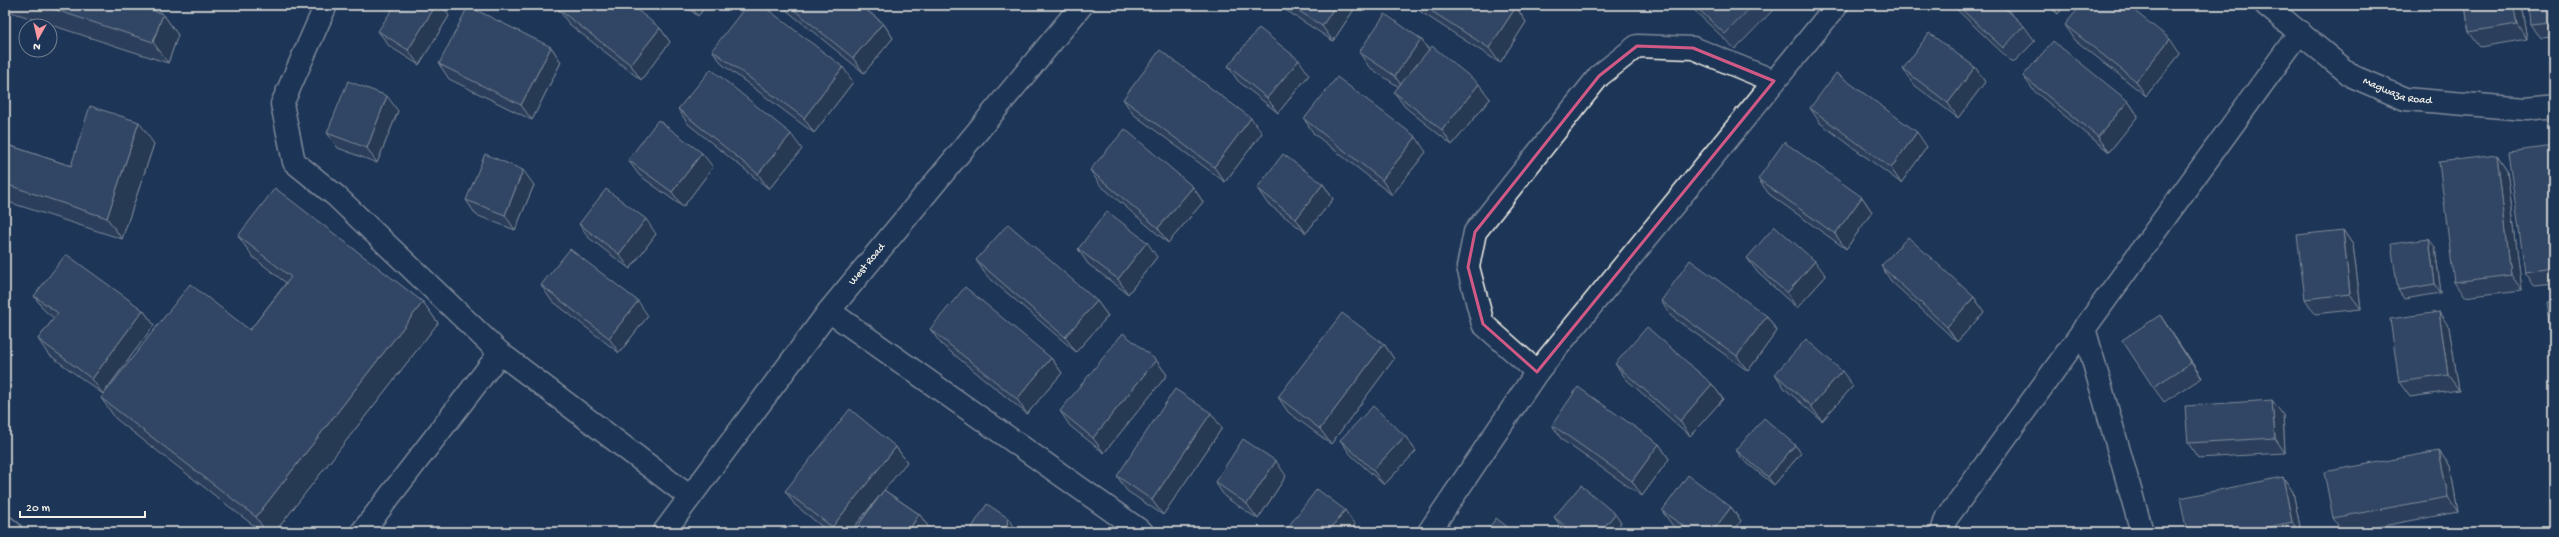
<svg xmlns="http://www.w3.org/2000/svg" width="2559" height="537" font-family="'Gochi Hand',sans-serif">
  <rect width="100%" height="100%" fill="#1d3557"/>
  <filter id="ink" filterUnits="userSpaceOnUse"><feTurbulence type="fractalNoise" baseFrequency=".025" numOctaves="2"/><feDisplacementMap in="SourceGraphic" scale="8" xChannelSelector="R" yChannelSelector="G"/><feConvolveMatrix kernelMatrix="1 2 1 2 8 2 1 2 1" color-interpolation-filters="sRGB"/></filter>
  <g filter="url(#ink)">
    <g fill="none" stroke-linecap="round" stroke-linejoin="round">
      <defs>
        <g id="street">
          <path d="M326,5L282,104L294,162L336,196L500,353L690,497"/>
          <path id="s1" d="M2266,5L2352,76L2405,99L2526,109L2554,106"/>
          <path d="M1774,81L1693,48L1637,46L1599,76L1475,232L1468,267L1483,324L1537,372L1837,5"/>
          <path d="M829,311L1142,532"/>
          <path d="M2084,328L2142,532"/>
          <path d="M5,527L11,532"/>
          <path d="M362,532L500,353"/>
          <path d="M1429,532L1537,372"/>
          <path d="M1942,532L1946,519L2300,32"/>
        </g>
        <g id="secondary">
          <path id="s2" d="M664,532L829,311L1082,5"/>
        </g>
      </defs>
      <!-- street casing -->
      <use href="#street" stroke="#f4f1e8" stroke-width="25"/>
      <!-- secondary casing -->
      <use href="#secondary" stroke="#f4f1e8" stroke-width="25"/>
      <!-- street -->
      <use href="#street" stroke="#1d3557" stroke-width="22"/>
      <!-- secondary -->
      <use href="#secondary" stroke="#1d3557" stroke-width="22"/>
    </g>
    <!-- wall -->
    <path fill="#3e4e64" stroke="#f4f1e8" d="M5,5H137L163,14L178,35L168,63L5,10Z
      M683,5H707L698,16Z
      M780,5H860L883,23L893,38L864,73Z
      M1278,5H1357L1333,41Z
      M1416,5H1512L1516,7L1526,22L1500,63L1421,12Z
      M1691,5H1778L1735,49L1695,11Z
      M1952,5H2002L2024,26L2035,41L2013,63Z
      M2046,5H2065L2058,14Z
      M2465,5H2521L2527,39L2480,47L2469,32Z
      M2554,5V38L2540,39L2530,24Z
      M558,9L660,28L670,42L641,80L569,24Z
      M449,16L419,65L389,46L378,31Z
      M2065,25L2180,54L2146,96L2075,40Z
      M1421,39L1429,50L1490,99L1452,145L1405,107L1394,92L1399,87L1369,67L1359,52Z
      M551,47L561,62L532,120L449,79L439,64Z
      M712,50L853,82L814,133L723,65Z
      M1228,66L1309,75L1278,113L1238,81Z
      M1975,67L1985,82L1958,118L1913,84L1903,69Z
      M2023,76L2128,101L2138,116L2109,152L2034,91Z
      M1123,99L1262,133L1225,182L1133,114Z
      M1810,108L1927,147L1901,183L1820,123Z
      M678,109L802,149L769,189L688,124Z
      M398,111L377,163L338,148L327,133Z
      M1304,119L1426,152L1392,195L1314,134Z
      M5,144L71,166L154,144L122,239L5,201Z
      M2554,146V285L2535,287L2525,272Z
      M2497,155L2507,170L2522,290L2464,297L2454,282Z
      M628,160L713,167L683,207L639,175Z
      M1090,170L1193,187L1203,202L1168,243L1100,185Z
      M1758,179L1862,197L1872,212L1846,249L1769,194Z
      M1323,184L1333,199L1306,233L1267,203L1257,188Z
      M534,185L515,230L476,215L466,200Z
      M579,224L656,234L630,269L589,238Z
      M2343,230L2353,245L2361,309L2315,314L2305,299Z
      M238,236L423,302L438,323L275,532H262L116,419L101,398L250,330L286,283L253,257Z
      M2435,247L2441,293L2404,299L2398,290Z
      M1078,249L1157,257L1128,294L1088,264Z
      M1747,258L1826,276L1797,308L1758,273Z
      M976,260L1097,301L1108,316L1076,352L986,275Z
      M1881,266L1974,297L1984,312L1957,342L1891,281Z
      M541,285L648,316L619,353L551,300Z
      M34,296L143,310L154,325L103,394L48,354L38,339L54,318L45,311Z
      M1661,301L1767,316L1777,331L1748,371L1671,316Z
      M2160,315L2202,378L2164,402L2153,387Z
      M2449,327L2459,390L2410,397L2399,382Z
      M930,329L1051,358L1062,373L1027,414L941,344Z
      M1384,344L1394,359L1331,444L1288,412L1278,397Z
      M1156,360L1167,375L1104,453L1070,426L1060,411Z
      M1615,364L1712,384L1723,399L1690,436L1626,379Z
      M1775,374L1853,386L1822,421L1785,389Z
      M2283,415L2285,453L2198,458L2188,443Z
      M1552,425L1659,444L1669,459L1642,496L1562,440Z
      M1222,428L1163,515L1127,491L1117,476Z
      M1405,436L1416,451L1384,485L1351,455L1340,440Z
      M1795,445L1801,453L1774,485L1742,459L1736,450Z
      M896,447L907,462L884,490L919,514L930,529L928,532H860L857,527L880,495L850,532H829L795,505L785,491Z
      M2439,451L2450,466L2458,512L2350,532H2342L2333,518Z
      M1286,476L1258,519L1225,497L1215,482Z
      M2283,477L2293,492L2301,532H2187Z
      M1731,507L1741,521L1733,532H1681L1673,526L1662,511Z
      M1554,517L1621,523L1613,532H1568L1560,525Z"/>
    <!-- shaded-wall -->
    <path fill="#324051" stroke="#f4f1e8" d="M436,5H442L449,16L419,65L408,50Z
      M690,5H707L698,16Z
      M1336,5H1357L1333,41L1322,26Z
      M2051,5H2065L2058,14Z
      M2513,5H2521L2527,39L2517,24Z
      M1516,7L1526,22L1500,63L1489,48Z
      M163,14L178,35L168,63L153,42Z
      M883,23L893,38L864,73L853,58Z
      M660,28L670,42L641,80L631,65Z
      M1421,39L1431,54L1405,91L1395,76Z
      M2170,39L2180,54L2146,96L2136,81Z
      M551,47L561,62L532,120L521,105Z
      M1299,60L1309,75L1278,113L1267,98Z
      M843,67L853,82L814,133L804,118Z
      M1975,67L1985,82L1958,118L1948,103Z
      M1479,84L1490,99L1452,145L1442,130Z
      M387,96L398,111L377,163L367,148Z
      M2128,101L2138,116L2109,152L2098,137Z
      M1251,118L1262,133L1225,182L1214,167Z
      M139,122L154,144L122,239L107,218Z
      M1917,132L1927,147L1901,183L1891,168Z
      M791,134L802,149L769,189L758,174Z
      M1416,137L1426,152L1392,195L1382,180Z
      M702,153L713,167L683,207L672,192Z
      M2497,155L2507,170L2522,290L2511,275Z
      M523,170L534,185L515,230L505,215Z
      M1323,184L1333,199L1306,233L1296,219Z
      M1193,187L1203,202L1168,243L1158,228Z
      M1862,197L1872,212L1846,249L1835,234Z
      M646,219L656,234L630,269L619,254Z
      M2343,230L2353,245L2361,309L2350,294Z
      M2429,239L2435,247L2441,293L2435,284Z
      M1147,242L1157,257L1128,294L1118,279Z
      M1815,261L1826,276L1797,308L1787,293Z
      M1974,297L1984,312L1957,342L1947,327Z
      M638,301L648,316L619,353L609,338Z
      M1097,301L1108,316L1076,352L1065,337Z
      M423,302L438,323L275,532H266L256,517Z
      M143,310L154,325L103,394L92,379Z
      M2439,312L2449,327L2459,390L2448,375Z
      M2160,315L2202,378L2191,363Z
      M1767,316L1777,331L1748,371L1737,356Z
      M1384,344L1394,359L1331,444L1320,429Z
      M1051,358L1062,373L1027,414L1017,399Z
      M1156,360L1167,375L1104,453L1093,438Z
      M1842,371L1853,386L1822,421L1811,406Z
      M1712,384L1723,399L1690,436L1680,421Z
      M2272,400L2283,415L2285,453L2275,438Z
      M1211,413L1222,428L1163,515L1152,500Z
      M1405,436L1416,451L1384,485L1373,470Z
      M1659,444L1669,459L1642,496L1632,481Z
      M1795,445L1801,453L1774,485L1768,477Z
      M896,447L907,462L850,532H835L832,527Z
      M2439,451L2450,466L2458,512L2448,497Z
      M1276,461L1286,476L1258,519L1247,504Z
      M2283,477L2293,492L2301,532H2299L2292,522Z
      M1731,507L1741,521L1733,532H1712Z
      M1345,510L1355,525L1350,532H1328Z
      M919,514L930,529L928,532H908Z
      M1615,514L1621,523L1613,532H1600Z
      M1008,518L1018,532H1006Z"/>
    <!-- building -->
    <path fill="#485b74" stroke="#f4f1e8" d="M41,5H137L163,14L153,42Z
      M395,5H436L408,50L378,31Z
      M562,5H631L660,28L631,65L558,9Z
      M747,5H762L843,67L804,118L712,50Z
      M788,5H860L883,23L853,58Z
      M1290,5H1336L1322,26Z
      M1422,5H1512L1516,7L1489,48Z
      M1694,5H1753L1725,34Z
      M1957,5H2002L2024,26L2003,48Z
      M2081,5H2127L2170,39L2136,81L2065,25Z
      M2465,5H2513L2517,24L2469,32Z
      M2528,5H2554V22L2530,24Z
      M468,6L551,47L521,105L439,64Z
      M1385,14L1421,39L1395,76L1359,52Z
      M1259,28L1299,60L1267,98L1228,66Z
      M1929,33L1975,67L1948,103L1903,69Z
      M2053,41L2128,101L2098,137L2023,76Z
      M1432,46L1479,84L1442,130L1394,92Z
      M1160,50L1251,118L1214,167L1123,99Z
      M711,69L791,134L758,174L678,109Z
      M1836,73L1917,132L1891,168L1810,108Z
      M1337,77L1416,137L1382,180L1304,119Z
      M348,81L387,96L367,148L327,133Z
      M90,106L139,122L107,218L5,184V144L71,166Z
      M658,120L702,153L672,192L628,160Z
      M1125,129L1193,187L1158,228L1090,170Z
      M1784,142L1862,197L1835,234L1758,179Z
      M2554,146V268L2525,272L2508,152Z
      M485,154L523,170L505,215L466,200Z
      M1283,154L1323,184L1296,219L1257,188Z
      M2497,155L2511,275L2454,282L2439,162Z
      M275,188L423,302L256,517L101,398L190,284L250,330L291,277L238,236Z
      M606,189L646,219L619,254L579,224Z
      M1107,211L1147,242L1118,279L1078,249Z
      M1008,224L1097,301L1065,337L976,260Z
      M1775,226L1815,261L1787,293L1747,258Z
      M2343,230L2350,294L2305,299L2297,235Z
      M1908,237L1974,297L1947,327L1881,266Z
      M2429,239L2435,284L2398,290L2391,244Z
      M570,249L638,301L609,338L541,285Z
      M66,254L143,310L92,379L38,339L58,313L34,296Z
      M1690,260L1767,316L1737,356L1661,301Z
      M965,287L1051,358L1017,399L930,329Z
      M2554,301V359L2546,302Z
      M2439,312L2448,375L2399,382L2390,319Z
      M1342,313L1384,344L1320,429L1278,397Z
      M2160,315L2191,363L2153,387L2122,340Z
      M1647,327L1712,384L1680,421L1615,364Z
      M1123,333L1156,360L1093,438L1060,411Z
      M1806,339L1842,371L1811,406L1775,374Z
      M1578,387L1659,444L1632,481L1552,425Z
      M1175,389L1211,413L1152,500L1117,476Z
      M2272,400L2275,438L2188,443L2185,406Z
      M1373,406L1405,436L1373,470L1340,440Z
      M850,409L896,447L832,527L785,491Z
      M1764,418L1795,445L1768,477L1736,450Z
      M1243,439L1276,461L1247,504L1215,482Z
      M2439,451L2448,497L2333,518L2324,472Z
      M1688,475L1731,507L1712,532H1692L1662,511Z
      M2283,477L2292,522L2246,532H2187L2180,498Z
      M1581,485L1615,514L1600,532H1572L1554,517Z
      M1317,489L1345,510L1328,532H1284Z
      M884,490L919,514L908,532H863L857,527Z
      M987,504L1008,518L1006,532H969Z
      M1496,518L1514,532H1486Z"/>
  </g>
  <!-- marked area -->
  <path d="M0 0H2559V537H0ZM1637,46L1693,48L1774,81L1537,372L1483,324L1468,267L1475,232L1599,76Z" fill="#1d3557" fill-opacity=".55" fill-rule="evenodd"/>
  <path fill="none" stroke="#d15985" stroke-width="3" stroke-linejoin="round" d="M1637,46L1693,48L1774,81L1537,372L1483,324L1468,267L1475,232L1599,76Z"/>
  <g text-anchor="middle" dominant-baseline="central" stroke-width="3.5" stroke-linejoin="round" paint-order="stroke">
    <!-- street labels -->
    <g font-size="11" fill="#f4f1e8" stroke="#1d3557">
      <text stroke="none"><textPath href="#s1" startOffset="160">Magwaza Road</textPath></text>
      <text stroke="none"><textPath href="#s2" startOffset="336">West Road</textPath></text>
    </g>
  </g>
  <!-- margin -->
  <rect width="2559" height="537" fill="none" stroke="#1d3557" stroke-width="20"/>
  <rect x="10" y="10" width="2539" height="517" fill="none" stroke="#f4f1e8" stroke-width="1.5" filter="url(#ink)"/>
  <!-- north arrow -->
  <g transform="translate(38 38) rotate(188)"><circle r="19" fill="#1d3557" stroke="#738091"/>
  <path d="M0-3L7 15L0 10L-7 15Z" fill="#ff9aa2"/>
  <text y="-6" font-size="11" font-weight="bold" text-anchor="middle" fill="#f4f1e8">N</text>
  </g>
  <!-- scale -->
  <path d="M20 511v6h125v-6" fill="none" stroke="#f4f1e8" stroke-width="2"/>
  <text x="26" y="511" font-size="12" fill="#f4f1e8" stroke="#1d3557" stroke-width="3" paint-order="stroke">20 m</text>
</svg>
